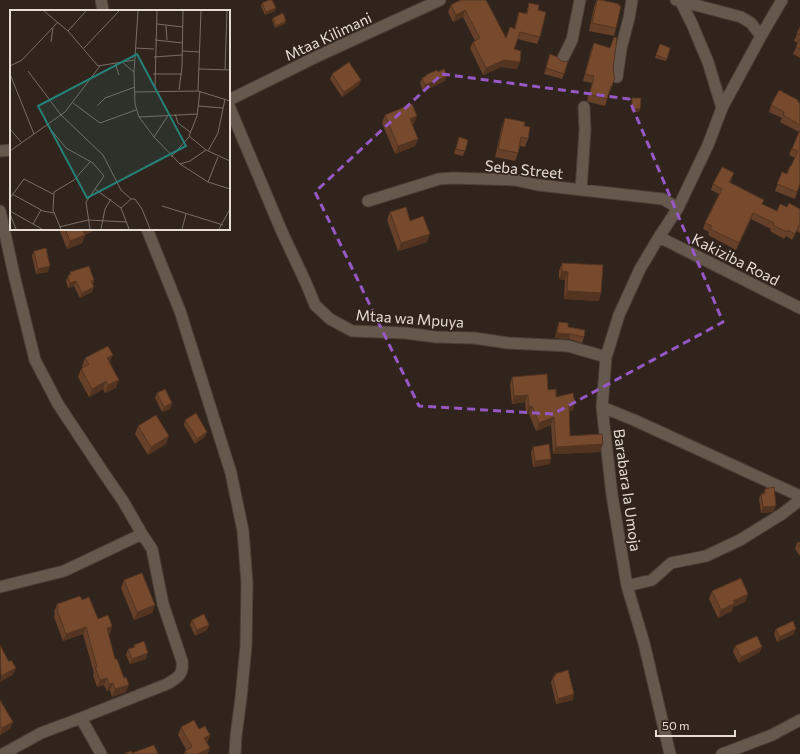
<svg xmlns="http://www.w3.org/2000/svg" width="800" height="754" font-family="Commissioner,sans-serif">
  <rect width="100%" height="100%" fill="#31241c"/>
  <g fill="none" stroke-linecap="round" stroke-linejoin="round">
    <defs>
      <path id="street" d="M101,0L103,11
        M676,0L741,17L751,23L761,36
        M681,2L692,24L708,62L722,108
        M562,60L572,40L580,0
        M617,77L621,49L629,18L632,0
        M229,100L318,56L440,0
        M229,106L282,232L306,283L315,305L330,319L352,331L405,333L436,337L474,338L508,343L568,346L606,357
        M0,151L11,150
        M581,190L585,130L584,107
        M368,201L439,179L453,178L515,180L538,185L663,199L678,208
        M0,211L15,279L35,360L58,404L103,472L123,501L142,534L152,549L163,604L182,661C184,675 177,678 167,684L81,718L41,733L3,754
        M147,229L180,311L231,473L243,531L247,583L246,646L241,698L236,736L235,754
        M659,237L800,308
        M602,407L634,420L800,496
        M627,586L652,580L671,563L706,556L740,540L782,514L800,500
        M0,587L64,571L142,534
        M81,718L101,754
        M670,754L644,643L627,586L612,495L602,407L606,357L619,315L640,269L659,237L678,208L708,145L722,108L761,36L782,0
        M722,754L772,735L800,720"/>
    </defs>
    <!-- street casing -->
    <use href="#street" stroke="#4a3f38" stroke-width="13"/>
    <!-- street -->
    <use href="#street" stroke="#67584e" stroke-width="11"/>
  </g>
  <!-- wall -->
  <path fill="#664028" d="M461,0L506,38L514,29L519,12L526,14L529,3L538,10L540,37L537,44L518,39L514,50L517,69L501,67L483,75L470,48L473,42L475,41L463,17L453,22L448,12L451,5Z
    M597,0L616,28L614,36L589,31L594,7Z
    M262,3L275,11L265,15L261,6Z
    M273,18L286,21L285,24L275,28L272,20Z
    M800,27V58L793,54L798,43L794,41Z
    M614,37L612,86L609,94V93L605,106L589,102L587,101L592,83L583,81L591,50L594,43L610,48Z
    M660,44L670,48L666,61L655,58Z
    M550,54L564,74L562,79L544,74Z
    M332,74L359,85L342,97L330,79Z
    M426,75L445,81L423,91L420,83L422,78L425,77Z
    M632,98L640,109L639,112L631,111L632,101Z
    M797,102L800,103V184L795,199L775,191L782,172L787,174L795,158L789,155L799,132L780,122L782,118L769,112L771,105Z
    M385,115L414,124H412L418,139L415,146L395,154L382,123Z
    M505,118L524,126L528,139L525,147L520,146L518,153L515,161L495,157L502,126Z
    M459,137L465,151L463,156L454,154Z
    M734,173L730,183L762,204L777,211L787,207L800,209V233L797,231L792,240L786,236L784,239L770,231L771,229L751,219L736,250L708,235L709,232L703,229L705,223L719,194L711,190L713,184Z
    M390,212L410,221L427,242L398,251L387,220Z
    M59,229H95V230L85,235L82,243L67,249Z
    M34,251L48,272L36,274L32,256Z
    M562,263L599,301L564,299L565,280L559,279V271Z
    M70,272L94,280L93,284L92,292L80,298L74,286L68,288L66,281L68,276L69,275Z
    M559,322L584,337L582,343L569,339L555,338L557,327Z
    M85,358L110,362L116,388L105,393L103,389L89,397L78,377L81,369L83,368L82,366Z
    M512,377L548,390L573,410L569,411L570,436L600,452L553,454L551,425L536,431L529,414H526L525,402L512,404L510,385Z
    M157,393L172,403L170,409L162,412L155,398Z
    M185,420L205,437L195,444L184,425Z
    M138,426L166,444L148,455L135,434Z
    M533,447L550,464L533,467L531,452Z
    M765,489L776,505L774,511L772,512L761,513L759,499L761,494H763Z
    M800,542V556L795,549L797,543Z
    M124,580L155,605L152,613L134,620L121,588Z
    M712,591L748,594L745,602L733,607L732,611L718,618L709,599Z
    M82,600L98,619L112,626L110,634H108L115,659L126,692L112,697L110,690L107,691L104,685L97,687L93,675L94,673L83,634L63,641L54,617L55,614L54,612L57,604Z
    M192,620L207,630L195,636L190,625Z
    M776,629L794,634L777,642L774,634Z
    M134,645L146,659L130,664L126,655L128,649L133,648Z
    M735,646L760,652L739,663L733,652Z
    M555,674L573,700L556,704L551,682L553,677H554Z
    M0,700L13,722L10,729L0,735Z
    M181,727L199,729L210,735L207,743L208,754H184L185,751H187L178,735Z"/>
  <!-- shaded-wall -->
  <path fill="#533420" d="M276,8L275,11L265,15L266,12Z
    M465,10L463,17L453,22L456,15Z
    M286,21L285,24L275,28L276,26Z
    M504,60L520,62L517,69L501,67L483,75L486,68Z
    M447,76L445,81L423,91L425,85Z
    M361,80L359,85L342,97L344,92Z
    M632,109H640L639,112L631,111Z
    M417,116L414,124L407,126L410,119Z
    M418,139L415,146L395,154L398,146Z
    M753,213L751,219L736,250L739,243Z
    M799,225L797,231L792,240L795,234Z
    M82,229H95V230L79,237Z
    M430,234L427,242L398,251L401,243Z
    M85,235L82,243L67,249L70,241Z
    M50,266L48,272L36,274L38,269Z
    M562,271L568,272L565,280L559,279Z
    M76,281L74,286L68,288L70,283Z
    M94,287L92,292L80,298L82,293Z
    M567,291L601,293L599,301L564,299Z
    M557,333L570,334L569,339L555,338Z
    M113,355L110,362L104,366L107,358Z
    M119,380L116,388L105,393L108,385Z
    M106,381L103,389L89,397L92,389Z
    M528,395L525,402L512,404L514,396Z
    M172,403L170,409L162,412L164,407Z
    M575,403L573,410L566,412L569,404Z
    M532,406L529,414H526L529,407Z
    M554,417L551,425L536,431L539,423Z
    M207,432L205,437L195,444L197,439Z
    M169,436L166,444L148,455L151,447Z
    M603,444L600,452L553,454L556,447Z
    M551,459L550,464L533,467L535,461Z
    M776,505L774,511L772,512L761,513L763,507Z
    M748,594L745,602L733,607L732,611L718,618L721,610L733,601Z
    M155,605L152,613L134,620L137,612Z
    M209,625L207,630L195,636L197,630Z
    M112,626L110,634L104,636L107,628Z
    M86,627L83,634L63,641L66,634Z
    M796,629L794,634L777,642L779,637Z
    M762,647L760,652L739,663L741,657Z
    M148,653L146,659L130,664L132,659Z
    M16,668L13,675L0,682L1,676Z
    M107,678L104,685L97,687L100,680Z
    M113,683L110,690L107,691L109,684Z
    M129,685L126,692L112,697L115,689Z
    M574,694L573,700L556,704L558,699Z
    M13,722L10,729L0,735L2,728Z
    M210,735L207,743L204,738Z
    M210,748L208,754H198Z"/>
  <!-- building -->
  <path fill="#774a2e" stroke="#533420" d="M269,0H272L276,8L266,12L262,3Z
    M461,0H486L506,38L510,27L515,29L519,12L527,14L529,3L539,5L538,10L546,12L540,37L520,32L514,49L521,51L520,62L504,60L486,68L473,42L480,38L465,10L456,15L451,5Z
    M597,0H601L619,4V6H621L616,28L592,23Z
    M283,13L286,21L276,26L273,18Z
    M800,27V35L797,33Z
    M614,37L617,38L613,69L614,74V77H615L612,86H611L607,99L591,95L590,94L594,76L585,74L594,43L610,48Z
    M800,39V49L796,47Z
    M660,44L670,48L667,59L656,55Z
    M550,54L557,57L561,61L565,62L568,61L564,74L546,68Z
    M349,62L361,80L344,92L332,74Z
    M444,69L447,76L425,85L422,78L426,76V75L437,70L438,72Z
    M779,90L798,100L797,101L800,103V125L783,115L784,112L771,105Z
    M632,98H641L640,109H632Z
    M412,104L417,116L410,119L418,139L398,146L385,115Z
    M505,118L525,122L524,126L530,127L528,139L521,137L518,153L498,149Z
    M800,130V184L797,192L777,184L782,172L787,174L790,166H791L798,151L792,149Z
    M459,137L468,140L465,151L456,149Z
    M722,167L734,173L729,182L764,200L762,204L777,211L780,204L787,207L789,203L800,209V225H799L795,234L788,230L787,232L773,225L774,223L753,213L739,243L710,229L712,226L705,223L722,189L713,184Z
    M406,207L410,221L423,216L430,234L401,243L390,212Z
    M65,229H82L85,235L70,241Z
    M46,248L50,266L38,269L34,251Z
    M562,263L603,265L601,293L567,291L568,272L562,271Z
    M89,266L94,280L91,281L94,287L82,293L76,281L70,283L68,276L71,274L70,272Z
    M559,322L568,323V327L585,330L584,337L570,334L557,333Z
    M108,346L113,355L107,358L119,380L108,385L106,381L92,389L81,369L89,364L85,358Z
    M547,374L548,390L556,389V397L573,393L575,403L569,404L570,436L602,434L603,444L556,447L554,417L539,423L532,406L529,407L528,395L514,396L512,377Z
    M165,389L172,403L164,407L157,393Z
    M196,413L207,432L197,439L185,420Z
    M156,415L169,436L151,447L138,426Z
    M549,444L551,459L535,461L533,447Z
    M774,487L776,505L774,506L763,507L761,494H765V489Z
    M800,542V547L797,543Z
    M142,573L155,605L137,612L124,580Z
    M741,578L748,594L733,601L735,603L721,610L712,591Z
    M80,596L82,600L89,597L98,619L108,615L112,626L107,628L115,659H117L124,678L126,677L129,685L115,689L113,683L109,684L107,678L100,680L95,667H97L86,627L66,634L57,610L58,609L57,604Z
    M204,614L209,625L197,630L192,620Z
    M793,621L796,629L779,637L776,629Z
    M757,636L762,647L741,657L735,646Z
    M144,641L148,653L132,659L128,649L135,647L134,645Z
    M0,645L9,662L11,660L16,668L1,676Z
    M568,670L574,694L558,699L553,677L556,676L555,674Z
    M0,700L13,722L2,728L0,724Z
    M194,720L199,729L205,726L210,735L204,738L210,748L198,754H187L185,751L192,747L181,727Z
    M154,745L158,754H124L131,751L132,753Z"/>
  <!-- marked area -->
  <path fill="none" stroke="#9658c5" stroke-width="3" stroke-dasharray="8 5" stroke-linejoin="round" d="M442,74L629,99L723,322L553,414L419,406L315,192Z"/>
  <g text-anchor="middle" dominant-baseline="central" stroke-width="3.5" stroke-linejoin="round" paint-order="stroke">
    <!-- street labels -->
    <g font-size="15" fill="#e5dcd6" stroke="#31241c">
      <text transform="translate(328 36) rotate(-25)">Mtaa Kilimani</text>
      <text transform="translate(524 169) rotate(6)">Seba Street</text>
      <text transform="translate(736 259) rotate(27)">Kakiziba Road</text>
      <text transform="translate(410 318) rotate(4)">Mtaa wa Mpuya</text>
      <text transform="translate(628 490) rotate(82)">Barabara la Umoja</text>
    </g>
  </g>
  <!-- overview -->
  <g transform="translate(10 10)">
    <rect width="220" height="220" fill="#31241c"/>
    <path fill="none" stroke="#796e66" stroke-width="1" d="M34,1L58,21L88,56L124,50M128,1L124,62L125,94L129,107L144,127L170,154L198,172L220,179M147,14L173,17M156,16L157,30M58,21L76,1M145,30L173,33M41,32L43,18M74,38L109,1M125,38L144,39M172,41L190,42M144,47L172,45M112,52L124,62M105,53L109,65M0,56L12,50L48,12M189,59L220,60M215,60L217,1M18,61L51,105L93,145L111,180L121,189M0,64L24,124M143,64H172M145,77L147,1M169,80L172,57L173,1M188,81L191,1M190,81L187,106L179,126L196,140L220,151M125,82L188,81L220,91M63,93L90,113L126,100M87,96L95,88L125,77M188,96L213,98M165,104L168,113L180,122M129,107L187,104M37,115L56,138L83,153L94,166L76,192L80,219M0,119L11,132M144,127L159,104M0,141L55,102L90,56M198,141L208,123L215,89M161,147L179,127M170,154L180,151L196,140M198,172L208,147M85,179L111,198L119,219M2,184L33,201L44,203M0,188L14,169L43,184M152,196L213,215M111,198L121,189H125L132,199L140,219M0,201L32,219M0,204L6,219M23,214L31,200M49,217L78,210L117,212M51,219L43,200L44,182L64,170L80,152M91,219L95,199L101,189M172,219L176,204M209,219L220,199"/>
    <path fill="#248078" fill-opacity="0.15" stroke="#248078" stroke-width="2" d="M127,44L176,136L77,188L28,96Z"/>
    <rect width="220" height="220" fill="none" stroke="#e5dcd6" stroke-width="2"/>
  </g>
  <!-- scale -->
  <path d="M656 730v6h79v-6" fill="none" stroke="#e5dcd6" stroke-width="2"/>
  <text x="662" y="730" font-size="12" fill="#e5dcd6" stroke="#31241c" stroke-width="3" paint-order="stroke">50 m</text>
</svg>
